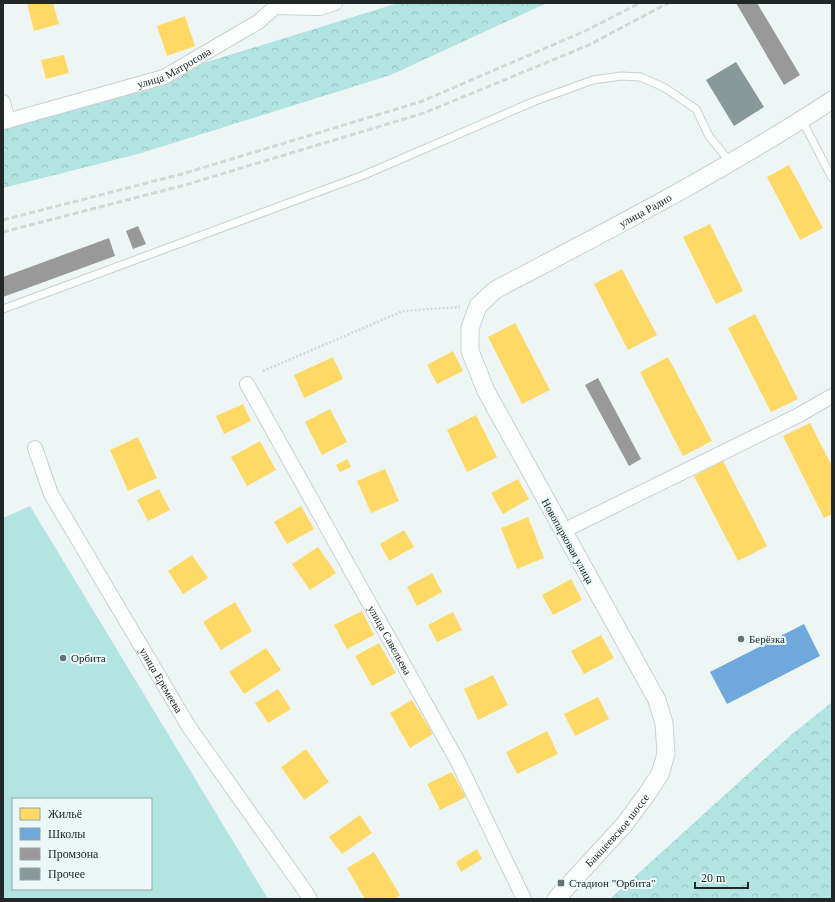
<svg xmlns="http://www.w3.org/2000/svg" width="835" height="902" font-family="Georgia,serif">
  <defs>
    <pattern id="forest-crowns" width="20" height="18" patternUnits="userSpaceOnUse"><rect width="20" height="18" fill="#b2e4e2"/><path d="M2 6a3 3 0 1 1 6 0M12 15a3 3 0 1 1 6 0" fill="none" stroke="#99c4c2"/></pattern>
  </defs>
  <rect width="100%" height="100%" fill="#eef6f5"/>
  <!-- forest -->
  <path fill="url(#forest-crowns)" d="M398,3H547L391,75L138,154L3,188V125Z
    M832,702V899H610L791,735Z"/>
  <!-- pitch -->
  <path fill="#b2e4e2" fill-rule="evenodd" d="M30,506L268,899H3V518ZM13,799H151V889H13Z"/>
  <!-- homes -->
  <path fill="#ffd966" d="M27,3H53L59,24L34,31Z
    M185,16L195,46L167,56L157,26Z
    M64,55L69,73L46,79L41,60Z
    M789,165L823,228L800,240L767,177Z
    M710,224L743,291L716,304L683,237Z
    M622,269L657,335L628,350L594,284Z
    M755,314L798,399L771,412L728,328Z
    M515,323L550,390L522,404L488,337Z
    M453,351L463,371L437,384L427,365Z
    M333,357L343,379L304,398L294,375Z
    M668,357L712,441L683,456L640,372Z
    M243,404L251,421L224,434L216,416Z
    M330,409L347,442L322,455L305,422Z
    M476,415L497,457L467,472L447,430Z
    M810,423L832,466V514L824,518L783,436Z
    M138,437L157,478L128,491L110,450Z
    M260,441L276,470L247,486L231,457Z
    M347,459L351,467L340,472L336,465Z
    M723,461L767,546L738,561L694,476Z
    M385,469L399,501L371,513L357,481Z
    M518,479L529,499L503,514L491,493Z
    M159,489L170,510L148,521L137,500Z
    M301,506L314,529L287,544L274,522Z
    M528,517L544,558L517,569L501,528Z
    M404,530L414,547L389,561L380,544Z
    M318,547L336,573L310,590L292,564Z
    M192,555L208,578L183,594L168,571Z
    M432,573L442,592L417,606L407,587Z
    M571,579L582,600L553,615L542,595Z
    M235,602L252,631L221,650L203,622Z
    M362,611L374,635L347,649L334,625Z
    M453,612L462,630L437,642L428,625Z
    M601,635L614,658L584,674L571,651Z
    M379,643L396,673L372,686L355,656Z
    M266,648L281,670L244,694L229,672Z
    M493,675L508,705L478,720L464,689Z
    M278,689L291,709L268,723L255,703Z
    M598,697L609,719L575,736L564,714Z
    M412,700L433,734L410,748L390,713Z
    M547,731L558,754L517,774L506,752Z
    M306,749L329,782L304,800L281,767Z
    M452,772L466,797L440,810L427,784Z
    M360,815L372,833L342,854L329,837Z
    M477,849L482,859L461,872L456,862Z
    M374,852L400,895L394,899H365L347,868Z"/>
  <!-- schools -->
  <path fill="#6fa8dc" d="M804,624L820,656L727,704L710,672Z"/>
  <!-- industry -->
  <path fill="#999" d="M736,3H757L800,75L784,85Z
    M138,226L146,244L133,249L126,231Z
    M109,238L115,256L3,297V277Z
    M598,378L641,459L629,466L585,385Z"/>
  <!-- building -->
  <path fill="#879a9a" d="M736,62L764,107L734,126L706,80Z"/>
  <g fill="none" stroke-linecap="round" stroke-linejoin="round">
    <defs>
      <path id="service" d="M802,120L832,178
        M3,309L364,175L535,101L593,80L621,76L641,77L665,88L696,109L709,136L730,162"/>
      <g id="minor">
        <path d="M275,7L320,8L335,3"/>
        <path d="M3,102L8,121"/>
        <path id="s1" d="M3,122L164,77L258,22L280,3"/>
        <path id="s2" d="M247,384L458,762L524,899"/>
        <path id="s3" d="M35,448L51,494L189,727L303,888L310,899"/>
        <path d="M563,531L799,415L832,396"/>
      </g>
      <g id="tertiary">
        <path id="s4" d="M556,899L624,825L647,794L660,774L666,754L664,723L657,700L486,391L470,351V328L478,306L495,290C609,230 724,171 832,100"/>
      </g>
    </defs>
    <!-- service casing -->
    <use href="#service" stroke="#cad1d0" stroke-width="9"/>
    <!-- minor casing -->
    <use href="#minor" stroke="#cad1d0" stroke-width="16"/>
    <!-- tertiary casing -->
    <use href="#tertiary" stroke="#cad1d0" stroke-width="19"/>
    <!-- path -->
    <path stroke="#d4d6d6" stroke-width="2.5" stroke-dasharray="2 2" stroke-linecap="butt" d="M263,371L403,311L460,307"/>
    <!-- service -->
    <use href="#service" stroke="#fcfefe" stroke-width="7"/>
    <!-- minor -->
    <use href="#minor" stroke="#fcfefe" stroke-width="14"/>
    <!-- tertiary -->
    <use href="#tertiary" stroke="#fcfefe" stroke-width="17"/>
    <!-- rail -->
    <path stroke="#d4d7d6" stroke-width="3" stroke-dasharray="6 3" stroke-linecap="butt" d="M3,220L182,174L420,102L583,32L640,3
      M3,232L185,185L424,113L589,45L668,3"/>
  </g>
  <!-- markers -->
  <g fill="#697070" stroke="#eaf9f8" stroke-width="1.5">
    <circle cx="741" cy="639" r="4"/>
    <circle cx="63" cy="658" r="4"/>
    <rect x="557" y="879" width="8" height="8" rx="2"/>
  </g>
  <g text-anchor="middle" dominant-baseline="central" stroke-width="4" stroke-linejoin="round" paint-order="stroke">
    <!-- street labels -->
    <g font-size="11" fill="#222828" stroke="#eaf9f8">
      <text stroke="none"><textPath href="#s1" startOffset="180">улица Матросова</textPath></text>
      <text stroke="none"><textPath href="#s4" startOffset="875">улица Радио</textPath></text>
      <text transform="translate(568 541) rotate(61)">Новопарковая улица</text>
      <text stroke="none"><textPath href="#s2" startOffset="293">улица Савельева</textPath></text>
      <text stroke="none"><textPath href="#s3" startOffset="265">улица Еремеева</textPath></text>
      <text stroke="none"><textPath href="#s4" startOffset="92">Бакшеевское шоссе</textPath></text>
    </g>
    <!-- poi labels -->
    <g font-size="11" fill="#222828" stroke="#eaf9f8" text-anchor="start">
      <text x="749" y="639">Берёзка</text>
      <text x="71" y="658">Орбита</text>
      <text x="569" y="883">Стадион "Орбита"</text>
    </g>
  </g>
  <!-- border -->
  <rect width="835" height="902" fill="none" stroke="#222828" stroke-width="8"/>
  <!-- legend -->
  <rect x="12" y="798" width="140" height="92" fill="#eaf9f8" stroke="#9aa5a5"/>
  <rect x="20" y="808" width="20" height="12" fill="#ffd966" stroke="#9aa5a5"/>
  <text x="48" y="818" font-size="12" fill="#222828">Жильё</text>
  <rect x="20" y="828" width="20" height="12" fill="#6fa8dc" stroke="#9aa5a5"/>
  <text x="48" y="838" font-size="12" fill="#222828">Школы</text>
  <rect x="20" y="848" width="20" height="12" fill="#999999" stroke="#9aa5a5"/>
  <text x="48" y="858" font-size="12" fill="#222828">Промзона</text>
  <rect x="20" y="868" width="20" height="12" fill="#879a9a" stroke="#9aa5a5"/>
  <text x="48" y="878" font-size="12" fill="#222828">Прочее</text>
  <!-- scale -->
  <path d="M695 882v6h53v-6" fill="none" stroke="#222828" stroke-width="2"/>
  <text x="701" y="882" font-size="12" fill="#222828" stroke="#eaf9f8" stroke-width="3" paint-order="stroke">20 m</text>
</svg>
